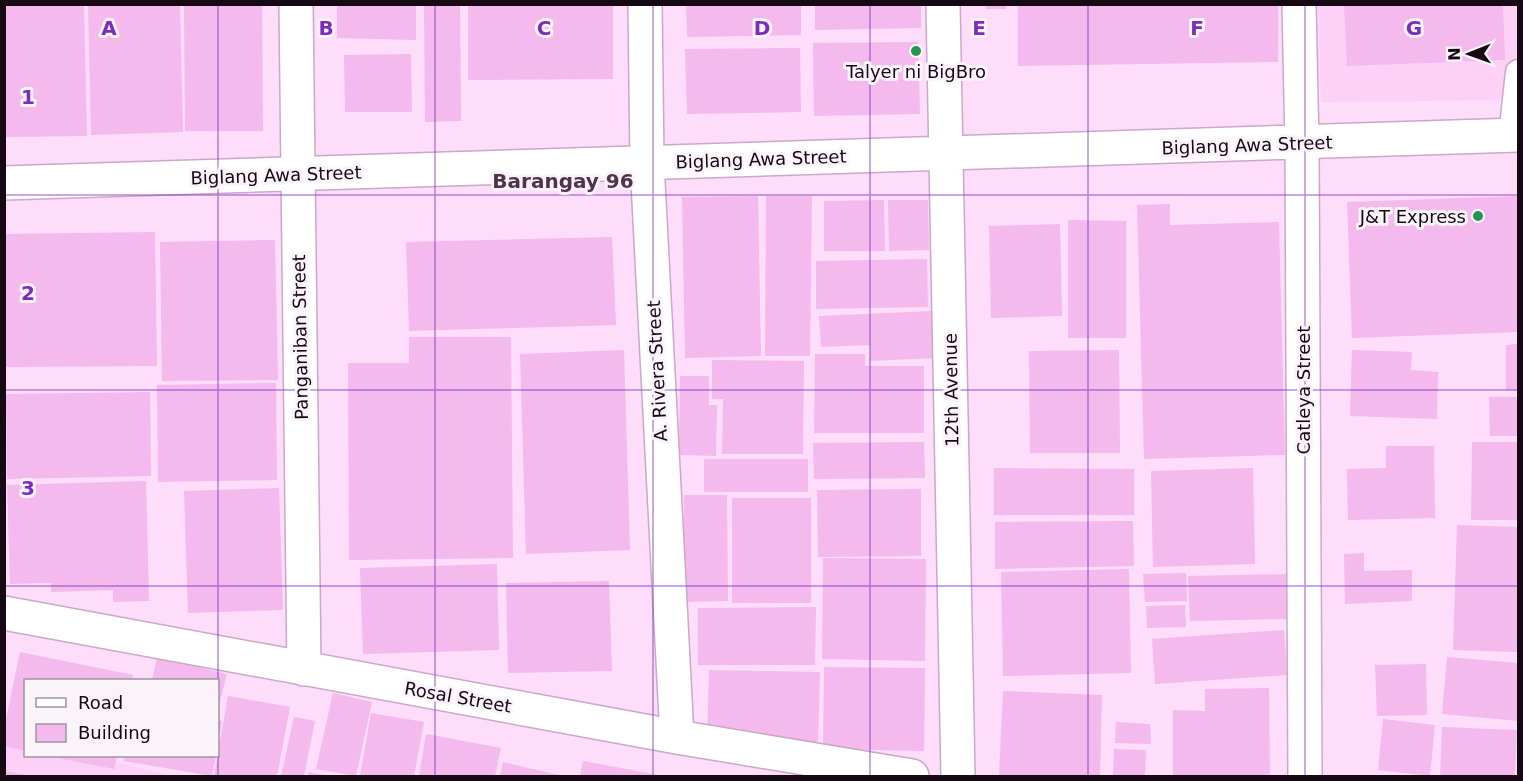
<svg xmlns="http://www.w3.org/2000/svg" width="1523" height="781" font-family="'DejaVu Sans',sans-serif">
  <rect width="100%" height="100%" fill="#fdddf9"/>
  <!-- built -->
  <path fill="#fdd0f7" d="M1318,5H1518V100L1321,102Z
    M4,737L25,742L26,756H85L174,776H5Z"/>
  <!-- building -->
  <path fill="#f4b9ed" d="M88,4H180L183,132L91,135Z
    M262,4L263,131H185L184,5Z
    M337,4H416V40L337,38Z
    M424,4H460L461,121L425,122Z
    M468,4H613V79L468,80Z
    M686,4H801V35L687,37Z
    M815,4H921V28L815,30Z
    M986,4H1006V9H986Z
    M1018,4H1278V62L1018,66Z
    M1344,4H1503L1505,60L1347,66Z
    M84,5L87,136L4,137V6Z
    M918,42L920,114L814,116L813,43Z
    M800,48L801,112L687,114L685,49Z
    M411,54L412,112H345L344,55Z
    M758,196L761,356L685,358L682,197Z
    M766,196H812L810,356H765Z
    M1518,196V332L1352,338L1347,202Z
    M884,200L885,251H824V201Z
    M888,200H928L929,250L889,251Z
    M1170,204V225L1279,222L1285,455L1144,459L1137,205Z
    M1068,220L1126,221V338H1068Z
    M1060,224L1062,316L991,318L989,226Z
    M155,232L157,366L4,367V234Z
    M612,237L616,325L409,331L406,242Z
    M275,240L278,380L162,381L160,242Z
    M927,259L928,307L816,309V261Z
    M932,311L935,358L870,361V345L821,347L819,316Z
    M409,337H511L513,558L349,560L348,363H409Z
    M1518,344V390H1506V345Z
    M624,350L630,550L526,554L520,354Z
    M1119,350L1120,453H1030L1029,351Z
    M1352,350L1412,352L1411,370L1438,372L1437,419L1350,416Z
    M815,354H865V366H924V433H814Z
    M712,360L804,361L803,454H722L723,399H712Z
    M680,376H709V405H717L716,456L679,455Z
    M276,383L277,480L158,482L157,385Z
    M150,392L151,476L7,479L6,394Z
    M1489,397H1518V436H1490Z
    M924,442L925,478L814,479L813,443Z
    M1472,442H1518V520H1471Z
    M1386,446H1434L1435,518L1348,520L1347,469L1386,468Z
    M704,459H808V492H704Z
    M994,468L1134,469V515H994Z
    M1253,468L1255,564L1153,567L1151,471Z
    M146,481L149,601L113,602V590L51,592V583L10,584L7,485Z
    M279,488L283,610L188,613L184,491Z
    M921,489V556L818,557L817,490Z
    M684,495H727L728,601L684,602Z
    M732,498H811V603H732Z
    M1133,521L1134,566L995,569V522Z
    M1457,525L1518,527V652L1453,650Z
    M1364,553V571L1412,570V601L1345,604L1344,554Z
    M823,558L926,559L925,661L822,659Z
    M497,564L499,650L363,654L360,568Z
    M1129,569L1131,673L1003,676L1001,572Z
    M1186,573L1187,601L1145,602L1143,574Z
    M1290,574V619L1190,621L1188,576Z
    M609,581L612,671L508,673L506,583Z
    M1185,605L1186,627L1147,628L1146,606Z
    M816,607L815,665H698V608Z
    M1284,630L1287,675L1155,684L1152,639Z
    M20,652L133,675L132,680H26V751L4,746V728Z
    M157,657L227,674L218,709V680H152Z
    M1447,657L1518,663V721L1442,714Z
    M1426,664L1427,715L1377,716L1375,665Z
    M824,667L925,668L924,751L823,749Z
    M709,670L820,672L818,743L707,741Z
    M1269,688L1270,776H1173V710L1205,711V689Z
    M1003,691L1102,695L1100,776H999Z
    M333,693L372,702L356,776L316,769Z
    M228,696L290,707L277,776H214Z
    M371,713L424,722L414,776H360Z
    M294,717L315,721L304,776H281Z
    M1383,719L1435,725L1430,776L1378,770Z
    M218,720L222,721L219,740H218Z
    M1116,722L1150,724L1151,744L1115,743Z
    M1442,727L1517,730L1515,776H1440Z
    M426,734L501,748L495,776H419Z
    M1114,749L1146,750L1145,776H1113Z
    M125,756H216L212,776L124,761Z
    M53,757V756H117L114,769Z
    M583,761L658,775L657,776H580Z
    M503,762L563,776H500Z
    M4,771L26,775V776H4Z
    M309,772L325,775L324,776H308Z"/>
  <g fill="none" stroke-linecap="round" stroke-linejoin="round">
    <defs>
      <path id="service" d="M1511,136L1518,72"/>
      <path id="minor" d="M296,4L304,669
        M645,4L647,163L677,737
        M943,4L958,776
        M1299,4L1302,144L1305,776
        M4,183L1518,135
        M4,613L677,737L912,776"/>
    </defs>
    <!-- service casing -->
    <use href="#service" stroke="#cda7c8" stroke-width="27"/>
    <!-- minor casing -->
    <use href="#minor" stroke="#cda7c8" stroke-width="36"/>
    <!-- service -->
    <use href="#service" stroke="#fff" stroke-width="24"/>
    <!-- minor -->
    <use href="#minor" stroke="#fff" stroke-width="33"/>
  </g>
  <!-- grid -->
  <path fill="none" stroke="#7b2cbf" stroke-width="1.5" stroke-opacity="0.55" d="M218,4V776M435,4V776M653,4V776M870,4V776M1088,4V776M1305,4V776M4,195H1518M4,390H1518M4,586H1518"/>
  <!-- markers -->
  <g fill="#27954d" stroke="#fbf3fa" stroke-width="2">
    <circle cx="916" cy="51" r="6"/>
    <circle cx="1478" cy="216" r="6"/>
  </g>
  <g text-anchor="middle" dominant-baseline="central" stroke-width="6" stroke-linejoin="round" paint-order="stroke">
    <!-- poi labels -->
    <g font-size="18" fill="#160914" stroke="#fbf3fa">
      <text x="916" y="71">Talyer ni BigBro</text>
      <text x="1466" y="216" text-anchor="end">J&amp;T Express</text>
    </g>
    <!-- street labels -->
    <g font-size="18" fill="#160914" stroke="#fbf3fa">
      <text transform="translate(1247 145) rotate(-2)">Biglang Awa Street</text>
      <text transform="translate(761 159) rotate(-2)">Biglang Awa Street</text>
      <text transform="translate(276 175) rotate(-2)">Biglang Awa Street</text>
      <text transform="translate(300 337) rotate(-91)">Panganiban Street</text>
      <text transform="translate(657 371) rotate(-93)">A. Rivera Street</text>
      <text transform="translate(951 390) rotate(-91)">12th Avenue</text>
      <text transform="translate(1303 390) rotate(-90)">Catleya Street</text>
      <text transform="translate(458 697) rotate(10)">Rosal Street</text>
    </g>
    <!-- neighbourhood labels -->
    <g font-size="20" font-weight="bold" fill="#52324e" stroke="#fbf3fa">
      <text x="563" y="181">Barangay 96</text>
    </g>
  </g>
  <g font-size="20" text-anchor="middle" font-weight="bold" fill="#7b2cbf" stroke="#fbf3fa" stroke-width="6" stroke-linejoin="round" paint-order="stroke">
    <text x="109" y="35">A</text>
    <text x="326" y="35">B</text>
    <text x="544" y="35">C</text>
    <text x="762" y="35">D</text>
    <text x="979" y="35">E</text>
    <text x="1197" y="35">F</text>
    <text x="1414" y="35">G</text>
    <text x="28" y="104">1</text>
    <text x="28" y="300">2</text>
    <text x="28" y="495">3</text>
  </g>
  <!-- border -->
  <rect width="1523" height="781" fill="none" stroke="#160914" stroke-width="12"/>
  <!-- legend -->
  <rect x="24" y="679" width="195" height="78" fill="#fbf3fa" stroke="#9f959e" stroke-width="1.5"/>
  <rect x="36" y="698" width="30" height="9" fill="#ffffff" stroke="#9f959e" stroke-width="1.5"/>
  <text x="78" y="709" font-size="18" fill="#160914">Road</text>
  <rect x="36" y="724" width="30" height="18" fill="#f4b9ed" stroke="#9f959e" stroke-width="1.5"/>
  <text x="78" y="739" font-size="18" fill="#160914">Building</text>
  <!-- north arrow -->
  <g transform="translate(1469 54) rotate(269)" stroke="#fbf3fa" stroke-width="4.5" paint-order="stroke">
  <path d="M0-4.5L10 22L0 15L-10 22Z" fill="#160914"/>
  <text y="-9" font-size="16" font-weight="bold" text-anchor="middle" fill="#160914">N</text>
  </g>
</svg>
